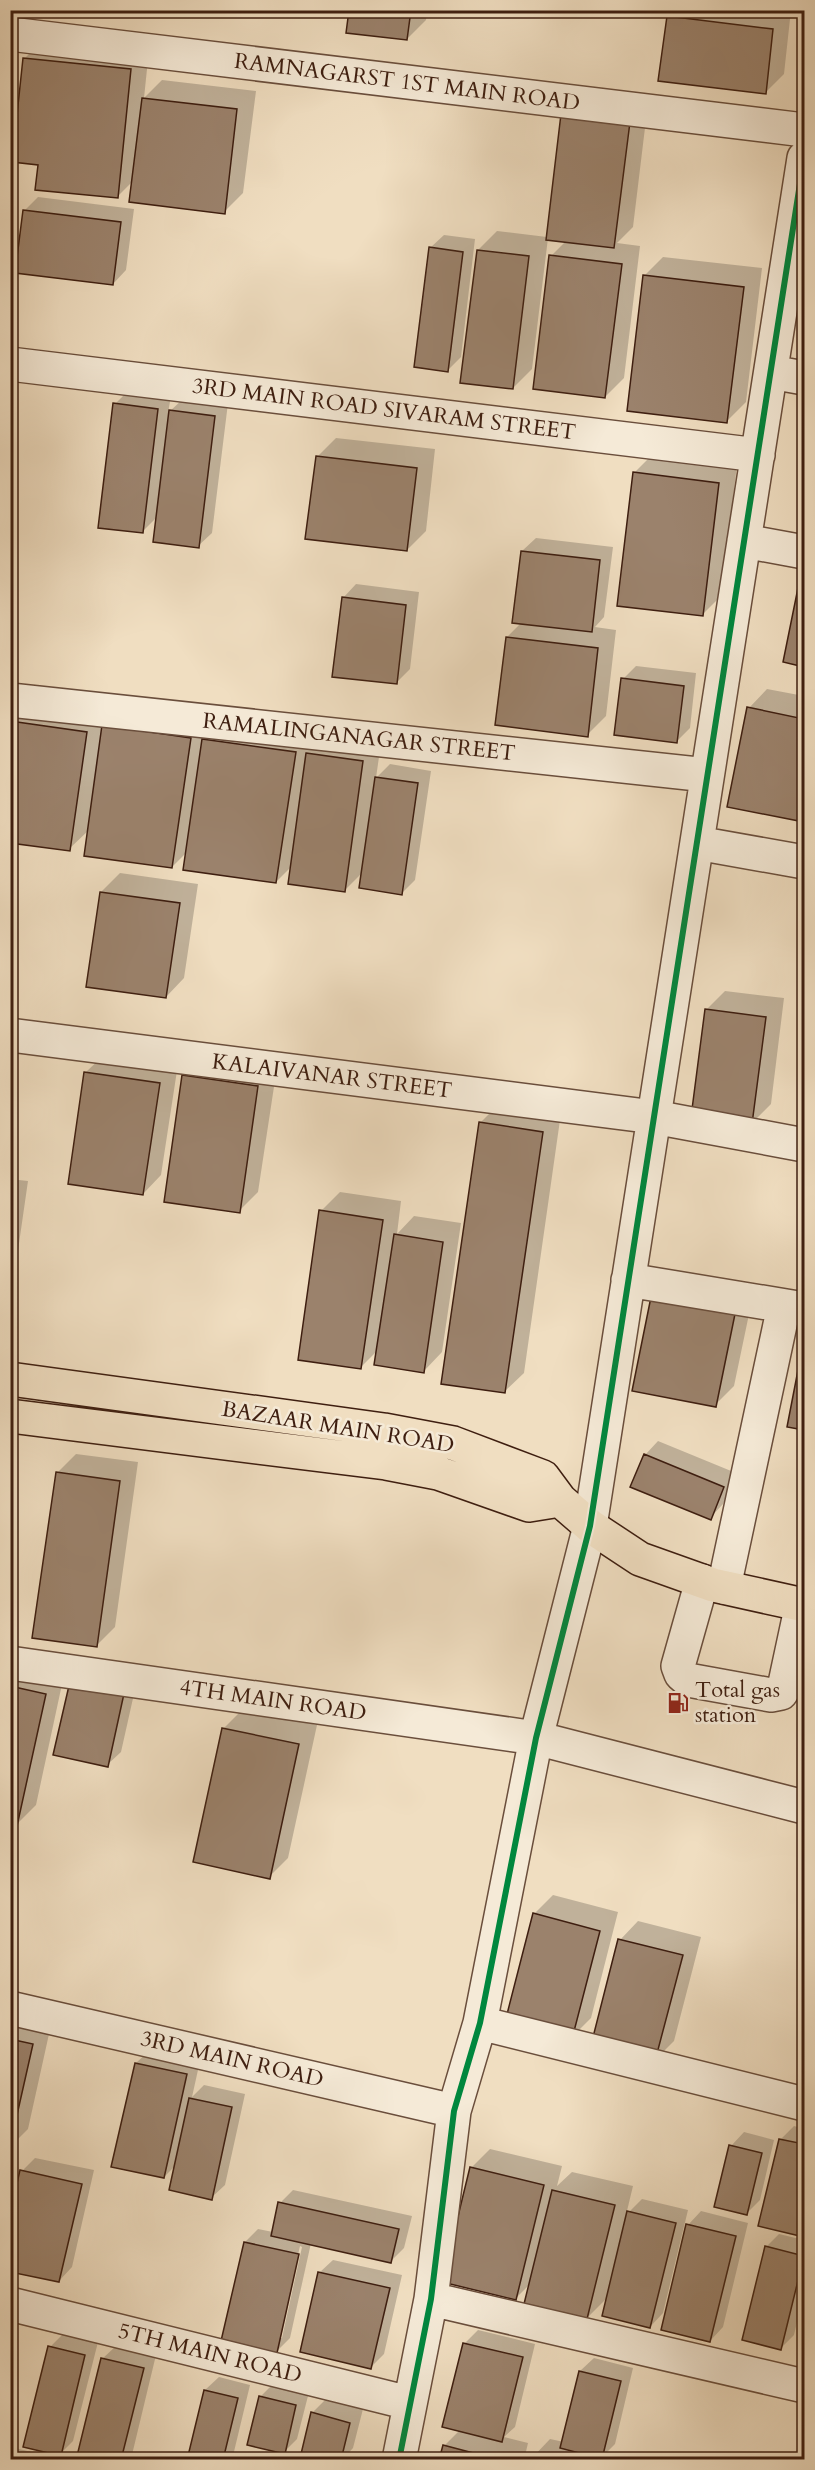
<svg xmlns="http://www.w3.org/2000/svg" width="815" height="2470" font-family="Cardo,serif">
  <rect width="100%" height="100%" fill="#f0dec1"/>
  <filter id="stains"><feTurbulence type="fractalNoise" baseFrequency=".00333" numOctaves="4"/><feColorMatrix values="0 0 0 0 .2 0 0 0 0 .09 0 0 0 0 .02 0 0 0 .5 -.17"/></filter>
  <radialGradient id="worn" r=".72"><stop offset=".6" stop-color="#630" stop-opacity="0"/><stop offset="1" stop-color="#630" stop-opacity=".3"/></radialGradient>
  <!-- shadow -->
  <path fill="#0003" fill-rule="evenodd" d="M350,10H427L426,20L407,39Z
    M674,10H791L784,74L765,93L668,16Z
    M43,40L149,50L144,98L162,80L256,91L243,193L224,212L133,181L117,197L39,164L24,59Z
    M648,103L633,227L617,243L640,246L624,378L605,397L551,256L566,241L548,238L532,369L513,388L478,250L497,231L547,237L563,114Z
    M38,197L134,209L126,270L113,284L24,211Z
    M444,235L475,239L461,357L448,370L430,248Z
    M663,257L762,268L746,402L727,421L644,276Z
    M128,391L171,396L168,413L184,398L228,403L212,533L198,546L158,516L143,531L115,404Z
    M336,438L435,449L426,531L407,550L317,457Z
    M653,454L737,465L721,596L702,615L634,473Z
    M536,538L613,547L604,617L595,627L616,630L606,716L587,735L507,637L522,622V551Z
    M804,575V665L784,661L801,579Z
    M356,584L419,592L410,669L396,683L343,598Z
    M636,666L696,673L690,728L677,741L623,679Z
    M767,689L804,696V821L729,806L749,708Z
    M10,713L314,734L311,750L327,735L381,743L376,778L390,764L431,771L415,880L402,893L363,872L344,891L292,866L276,882L188,851L172,867L89,830L69,849L10,841Z
    M120,873L198,884L184,978L166,997L101,892Z
    M725,991L784,998L771,1104L752,1123L706,1010Z
    M105,1054L178,1064L161,1175L143,1194L86,1072Z
    M202,1057L277,1067L258,1192L239,1211L183,1076Z
    M499,1104L561,1113L524,1373L505,1391L480,1123Z
    M10,1179L28,1181L13,1285L10,1287L12,1192H10Z
    M340,1192L401,1201L397,1234L414,1216L461,1223L442,1352L424,1371L378,1350L361,1367L321,1211Z
    M671,1279L753,1295L734,1386L715,1405Z
    M804,1346V1429L789,1425Z
    M658,1441L736,1473L723,1504L710,1518L645,1455Z
    M76,1454L138,1462L115,1627L96,1646L57,1473Z
    M10,1667L64,1675L36,1805L17,1824L10,1823Z
    M138,1676L121,1752L107,1765L55,1754Z
    M243,1709L317,1725L288,1858L269,1877L195,1861L224,1728Z
    M553,1895L618,1912L591,2018L572,2037L534,1914Z
    M638,1921L701,1937L674,2041L655,2060L620,1940Z
    M10,2016L51,2025L28,2129L10,2147Z
    M150,2050L200,2061L192,2097L204,2085L245,2094L225,2185L211,2198L176,2165L164,2177L136,2063Z
    M794,2126L804,2129V2235L760,2225L781,2139Z
    M744,2132L774,2140L760,2200L747,2213L731,2146Z
    M490,2149L562,2166L557,2186L572,2172L633,2186L626,2215L642,2199L688,2210L663,2313L650,2327L609,2296L587,2318L530,2284L516,2298L471,2168Z
    M35,2158L94,2170L72,2267L59,2281L22,2171Z
    M293,2190L412,2216L404,2248L391,2261L311,2243L290,2338L277,2351L245,2242L258,2229L273,2232L280,2203ZM300,2246L302,2247L282,2338H279Z
    M701,2211L748,2223L723,2327L710,2341L688,2225Z
    M779,2234L804,2240V2292L794,2335L781,2348L766,2247Z
    M333,2260L402,2275L384,2354L371,2367L319,2273Z
    M478,2330L535,2344L515,2427L504,2437L528,2443L524,2460H441L444,2446L460,2430L464,2344Z
    M63,2334L98,2342L73,2441L60,2454L50,2347Z
    M116,2346L156,2355L131,2459L77,2460L102,2359Z
    M594,2358L633,2368L615,2444L602,2457L597,2456L596,2460H530L550,2439L564,2442L580,2371Z
    M219,2377L250,2385L232,2460H189L205,2390Z
    M274,2383L309,2392L297,2439L284,2452L260,2397Z
    M325,2400L363,2409L353,2448L342,2460H332L312,2413Z
    M10,2447L32,2452L30,2460H10Z"/>
  <!-- building -->
  <path fill="#9b826c" stroke="#3e1e10" stroke-width="1.5" d="M157,10H205L204,16Z
    M349,10H411L407,40L346,33Z
    M667,16L773,29L766,94L658,81Z
    M23,58L131,69L118,198L35,190L38,165L12,162Z
    M142,98L237,109L225,214L129,202Z
    M561,114L630,122L614,248L546,240Z
    M23,210L121,222L113,285L15,273Z
    M429,247L463,252L448,372L414,367Z
    M477,250L529,256L513,389L460,383Z
    M549,255L622,264L605,398L533,389Z
    M643,275L744,287L727,423L627,411Z
    M113,403L158,409L143,533L98,528Z
    M169,410L215,416L199,548L153,542Z
    M316,456L417,468L407,551L305,539Z
    M633,472L719,483L703,616L617,606Z
    M521,551L600,560L592,632L512,623Z
    M800,578L804,579V667L783,662Z
    M342,597L406,605L397,684L332,677Z
    M506,637L598,648L588,737L495,725Z
    M621,678L684,686L677,743L614,735Z
    M747,707L804,719V822L727,807Z
    M10,721L87,732L70,851L10,843Z
    M102,725L191,738L172,868L84,856Z
    M202,739L296,752L276,883L183,870Z
    M306,753L363,761L345,892L288,884Z
    M375,777L418,783L402,895L359,888Z
    M100,892L180,903L166,998L86,987Z
    M804,958V999L799,998Z
    M705,1009L766,1017L752,1124L691,1117Z
    M84,1072L160,1083L143,1195L68,1184Z
    M182,1075L258,1086L240,1213L164,1202Z
    M479,1122L543,1132L505,1393L441,1384Z
    M319,1210L383,1220L361,1369L298,1360Z
    M394,1234L443,1242L424,1373L374,1365Z
    M651,1297L735,1314L716,1407L632,1391Z
    M804,1339V1430L787,1427Z
    M644,1454L724,1487L711,1520L630,1487Z
    M56,1472L120,1481L97,1647L32,1638Z
    M71,1677L125,1689L108,1767L53,1755Z
    M10,1686L46,1694L17,1826L10,1824Z
    M222,1728L299,1744L270,1879L193,1862Z
    M533,1913L600,1931L572,2039L505,2022Z
    M618,1939L683,1955L655,2061L591,2045Z
    M10,2039L33,2044L10,2146Z
    M135,2063L187,2074L164,2178L111,2167Z
    M189,2098L232,2107L212,2200L169,2190Z
    M779,2139L804,2144V2237L758,2226Z
    M729,2145L762,2153L747,2215L714,2207Z
    M470,2167L544,2185L516,2300L442,2282Z
    M20,2170L82,2184L59,2282L10,2272V2214Z
    M552,2190L615,2205L587,2319L524,2304Z
    M278,2202L399,2229L391,2263L271,2236Z
    M627,2211L676,2223L650,2328L602,2316Z
    M686,2224L736,2236L710,2342L661,2330Z
    M244,2242L299,2254L277,2353L221,2341Z
    M765,2246L804,2256L781,2350L742,2340Z
    M318,2272L390,2288L371,2369L300,2352Z
    M463,2343L523,2357L502,2442L442,2427Z
    M48,2346L85,2355L61,2456L23,2447Z
    M101,2358L144,2368L121,2460H76Z
    M579,2371L621,2381L602,2459L560,2448Z
    M204,2390L238,2398L223,2460H187Z
    M259,2396L296,2405L285,2454L247,2445Z
    M311,2412L350,2423L341,2460H326L301,2454Z
    M443,2445L500,2460H439Z"/>
  <g fill="none" stroke-linecap="round" stroke-linejoin="round">
    <defs>
      <path id="minor" d="M10,34L804,130
        M10,364L758,455
        M771,372L804,378
        M744,541L804,552
        M10,700L707,775
        M697,843L804,862
        M10,1035L654,1117L804,1145
        M628,1280L804,1309
        M702,1581L678,1666L681,1674L688,1680L771,1695L781,1693L784,1688L802,1604
        M724,1587L784,1306
        M10,1663L536,1738L804,1807
        M10,2008L454,2111
        M480,2023L804,2104
        M431,2299L804,2386
        M10,2304L409,2403
        M399,2460L431,2299L454,2111L480,2023L536,1738L590,1526L804,158"/>
      <path id="major" d="M10,1379L384,1430L453,1443L543,1477L560,1500L590,1526L640,1559L713,1585L804,1605
        M10,1416L386,1463L438,1473L529,1505L560,1500"/>
    </defs>
    <!-- minor casing -->
    <use href="#minor" stroke="#6a4e3c" stroke-width="36"/>
    <!-- major casing -->
    <use href="#major" stroke="#3e1e10" stroke-width="36"/>
    <!-- minor -->
    <use href="#minor" stroke="#f5ead7" stroke-width="33"/>
    <!-- major -->
    <use href="#major" stroke="#f0dec1" stroke-width="33"/>
    <defs>
      <path id="cycleway" d="M399,2460L431,2299L454,2111L480,2023L536,1738L590,1526L804,158"/>
    </defs>
    <!-- cycleway casing -->
    <use href="#cycleway" stroke="#f5ead7" stroke-width="10"/>
    <!-- cycleway -->
    <use href="#cycleway" stroke="#00873e" stroke-width="6"/>
  </g>
  <!-- icons -->
  <defs>
    <symbol id="fuel-bare" viewBox="-9 -9 18 18"><path d="M-5.5-6h7V0h2V4h1.3V-2.5L3-4.5l.8-.8L6-3V5H2.5V1h-1V6h-7ZM-4.2-4.7v3.2H.2V-4.7Z" fill="#8f2418" stroke="#f5ead7" stroke-width="2.5" paint-order="stroke"/></symbol>
  </defs>
  <g fill-rule="evenodd">
    <use href="#fuel-bare" x="663" y="1688" width="30" height="30"/>
  </g>
  <g text-anchor="middle" dominant-baseline="central" stroke-width="5" stroke-linejoin="round" paint-order="stroke">
    <!-- street labels -->
    <g font-size="22" fill="#3e1e10" stroke="#f5ead7">
      <text transform="translate(407 82) rotate(7)">RAMNAGARST 1ST MAIN ROAD</text>
      <text transform="translate(384 409) rotate(7)">3RD MAIN ROAD SIVARAM STREET</text>
      <text transform="translate(359 737) rotate(6)">RAMALINGANAGAR STREET</text>
      <text transform="translate(332 1076) rotate(7)">KALAIVANAR STREET</text>
      <text transform="translate(338 1427) rotate(9)">BAZAAR MAIN ROAD</text>
      <text transform="translate(273 1700) rotate(8)">4TH MAIN ROAD</text>
      <text transform="translate(232 2059) rotate(13)">3RD MAIN ROAD</text>
      <text transform="translate(210 2353) rotate(14)">5TH MAIN ROAD</text>
    </g>
    <!-- poi labels -->
    <g font-size="22" fill="#3e1e10" stroke="#f5ead7" text-anchor="start">
      <text x="695" y="1690">Total gas<tspan x="695" dy="25">station</tspan></text>
    </g>
  </g>
  <!-- margin -->
  <rect width="815" height="2470" fill="none" stroke="#f0dec1" stroke-width="36"/>
  <rect x="12" y="12" width="791" height="2446" fill="none" stroke="#3e1e10" stroke-width="3"/>
  <rect x="18" y="18" width="779" height="2434" fill="none" stroke="#3e1e10" stroke-width="1.5"/>
  <rect width="100%" height="100%" filter="url(#stains)"/>
  <rect width="100%" height="100%" fill="url(#worn)"/>
</svg>
